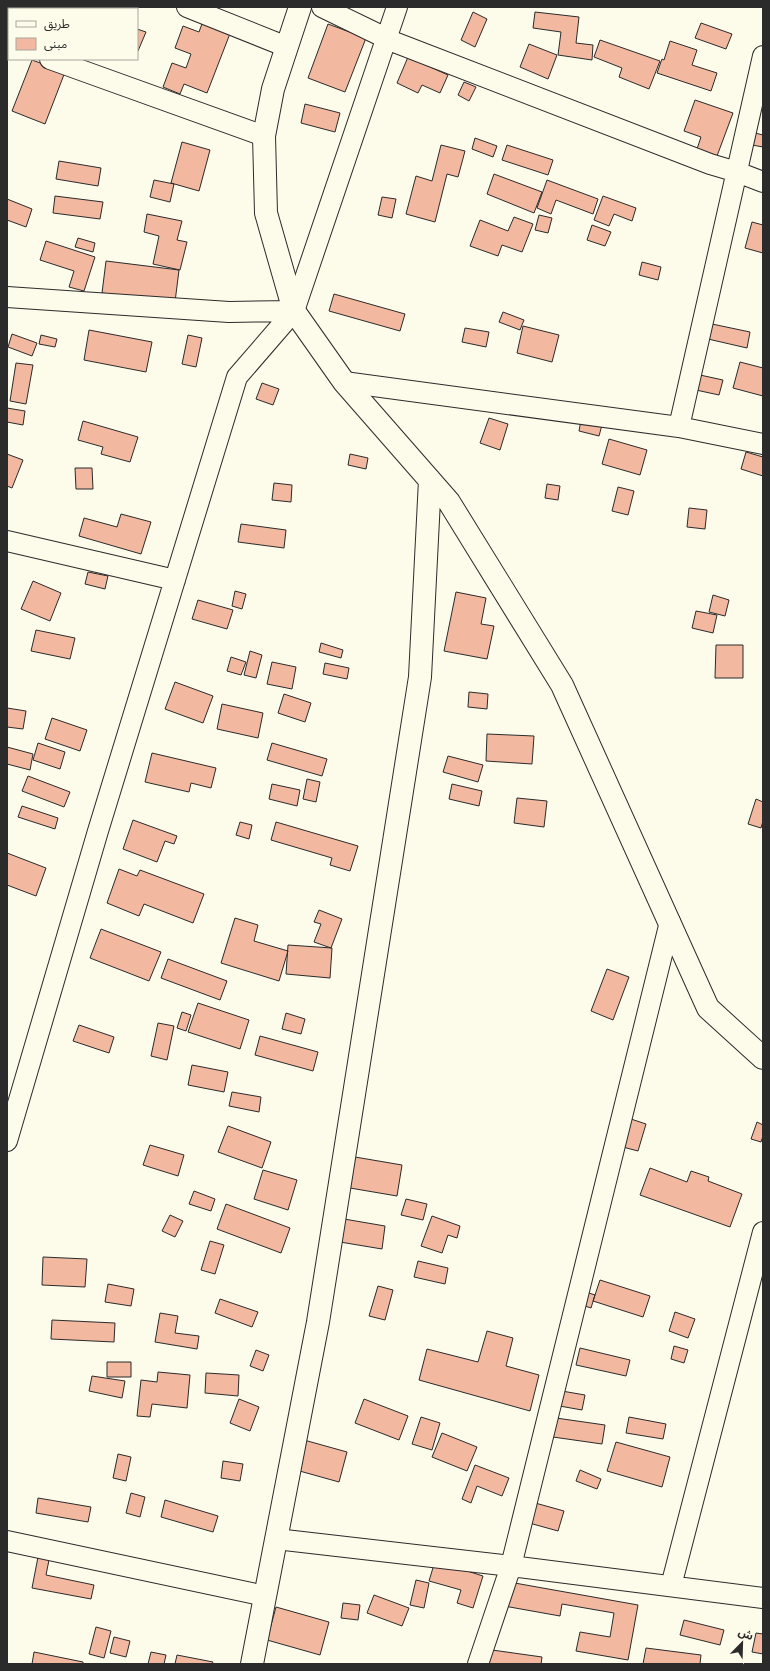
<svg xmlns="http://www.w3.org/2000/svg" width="770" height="1671" font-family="'Sofia Sans Condensed','Noto Sans Arabic',sans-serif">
  <rect width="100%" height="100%" fill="#fdfbea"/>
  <!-- building -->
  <path fill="#f2b8a0" stroke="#2b2b2b" d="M7,7H12L11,9H9V18H7Z
    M100,7H136L135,9H99Z
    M473,12L487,19L475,47L461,40Z
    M535,12L579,17L576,43L593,45L592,60L558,55L561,32L533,28Z
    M203,21L231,31L207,93L184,84L180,94L163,87L172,63L186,68L191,54L175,48L183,26L199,32Z
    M701,23L732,34L726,49L695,38Z
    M328,24L366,38L345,92L308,78Z
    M137,29L146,32L138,51H137Z
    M600,40L660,61L649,89L619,77L622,68L594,57Z
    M670,41L697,50L692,65L717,73L711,91L657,73L662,59L664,60Z
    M529,44L557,55L548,79L520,67Z
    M408,57L448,75L440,93L422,85L418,93L397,83Z
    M32,60L65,72L45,124L12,111Z
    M464,82L476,87L469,101L458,95Z
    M695,100L733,113L717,156L697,149L701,137L684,131Z
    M305,104L340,113L335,132L301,123Z
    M755,133L763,135V147L752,145Z
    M475,138L497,146L493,157L472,149Z
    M182,142L210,150L199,191L171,183Z
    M441,145L465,151L458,177L447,174L435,222L406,214L416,176L432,181Z
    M507,145L553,160L548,175L502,160Z
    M59,161L101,168L98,186L56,179Z
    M494,174L542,192L534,213L487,194Z
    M154,180L174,184L170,202L150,197Z
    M547,180L598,199L593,214L556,200L551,214L537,208Z
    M55,196L103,202L100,219L53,213Z
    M603,196L636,208L632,221L614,214L609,226L594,220Z
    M382,197L396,199L392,218L378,215Z
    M7,199L32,209L26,227L7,220Z
    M147,214L182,221L177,240L187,242L180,270L153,264L159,236L144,232Z
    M539,215L552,218L548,233L535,230Z
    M514,217L533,224L522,252L502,245L498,256L470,246L480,220L508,231Z
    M752,222L763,225V253L745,248Z
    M592,225L611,232L605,246L587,240Z
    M78,238L95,243L93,252L75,247Z
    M46,241L95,257L84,291L69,287L74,271L40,260Z
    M106,261L179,270L175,302L102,293Z
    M642,262L661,267L658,280L639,275Z
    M334,294L405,314L400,331L329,311Z
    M503,312L524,320L520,330L499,322Z
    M712,324L750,332L747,348L708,339Z
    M523,326L559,335L552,362L517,353Z
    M465,328L489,332L486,347L462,342Z
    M89,330L152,342L146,372L84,360Z
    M12,334L37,343L32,356L8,347Z
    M41,335L57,339L55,347L39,344Z
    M188,335L202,338L196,367L182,364Z
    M740,362L763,368V396L733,388Z
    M16,363L33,365L26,404L10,401Z
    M700,375L723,380L719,395L696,390Z
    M262,383L279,389L273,405L256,399Z
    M7,408L25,411L23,425L7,422Z
    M489,418L508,424L500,450L480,443Z
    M581,420L602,425L599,436L579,431Z
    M83,421L138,437L130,462L101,454L103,447L78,440Z
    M609,439L647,450L640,475L602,464Z
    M746,452L763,457V476L741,469Z
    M7,454L23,460L12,488L7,486Z
    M350,454L368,458L366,469L348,465Z
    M75,468H92L93,489H76Z
    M274,483L292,485L291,502L272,500Z
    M547,484L560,486L558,500L545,498Z
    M618,487L634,491L628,515L612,511Z
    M689,508L707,510L705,529L687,527Z
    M121,514L151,522L141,554L79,536L84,518L117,527Z
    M241,524L286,530L284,548L238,542Z
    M88,572L108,576L105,589L85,584Z
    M33,581L61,593L50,621L21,609Z
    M235,591L246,594L242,609L232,606Z
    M456,592L486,598L481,624L494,626L487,659L444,651Z
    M713,595L729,600L725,616L709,612Z
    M198,600L233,610L227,629L192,619Z
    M696,611L717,615L713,633L692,628Z
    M36,630L75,638L70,659L31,651Z
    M321,643L343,650L341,658L319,652Z
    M716,645H743V678H715Z
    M250,651L262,655L256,678L244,675Z
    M231,657L246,662L241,675L227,671Z
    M272,662L296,667L292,689L267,684Z
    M325,663L349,668L347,679L323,674Z
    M175,682L213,696L203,723L165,709Z
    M469,692L488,694L487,709L468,707Z
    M284,694L311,703L305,722L278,713Z
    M222,704L263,713L258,738L217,729Z
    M7,708L26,711L23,729L7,727Z
    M52,718L87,730L80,751L45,739Z
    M487,734L534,736L532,764L486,761Z
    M38,743L65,752L60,769L33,760Z
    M272,743L327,759L322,776L267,760Z
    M7,747L33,754L30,770L7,764Z
    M152,753L216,768L211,788L191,783L189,792L145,782Z
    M448,756L483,765L478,782L443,772Z
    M28,776L70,792L64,807L22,791Z
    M307,779L320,782L316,802L303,799Z
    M272,784L300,790L297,806L269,799Z
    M452,784L482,791L479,806L449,799Z
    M517,798L547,801L544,827L514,823Z
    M756,799L763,802V821L761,828L748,824Z
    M22,806L58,818L55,829L18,817Z
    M133,820L177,836L174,844L165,841L157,862L123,849Z
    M240,822L252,825L249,839L236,835Z
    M276,822L358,846L350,871L330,865L332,858L271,840Z
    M7,853L46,868L36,896L7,885Z
    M119,869L137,876L140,870L204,894L193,923L144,904L139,916L107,903Z
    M319,910L342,919L331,948L314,942L321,924L314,922Z
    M235,918L258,925L254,941L288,951L279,981L221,963Z
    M101,929L161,952L149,981L90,958Z
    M288,945L332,948L330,978L286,974Z
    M168,959L227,981L220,1000L161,978Z
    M607,969L629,977L613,1020L591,1011Z
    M198,1003L249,1020L240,1049L188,1032Z
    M182,1012L191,1015L186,1031L177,1028Z
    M286,1013L305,1019L301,1034L282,1029Z
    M158,1023L174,1026L167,1060L151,1056Z
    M79,1025L114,1037L109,1053L73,1041Z
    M260,1036L318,1052L313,1071L255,1055Z
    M192,1065L228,1072L224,1092L188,1085Z
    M232,1092L261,1097L259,1112L229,1106Z
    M628,1118L646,1124L638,1151L619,1146Z
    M757,1122L763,1125V1136L761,1142L751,1139Z
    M228,1126L271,1142L262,1168L218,1152Z
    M150,1145L184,1155L178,1176L143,1165Z
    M355,1157L402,1165L397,1196L350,1188Z
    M650,1168L687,1182L691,1171L709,1177L708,1181L742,1194L730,1227L640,1195Z
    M263,1170L297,1180L288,1210L254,1199Z
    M194,1191L215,1199L211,1211L189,1204Z
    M406,1199L427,1204L423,1220L401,1215Z
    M226,1204L290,1228L281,1253L217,1229Z
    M170,1215L183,1221L175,1237L162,1231Z
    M432,1216L460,1226L457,1238L448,1235L442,1253L421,1246Z
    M344,1219L385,1226L382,1249L340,1242Z
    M210,1241L224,1245L215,1274L201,1270Z
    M43,1257L87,1259L85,1287L42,1285Z
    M418,1261L448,1268L445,1284L414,1277Z
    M600,1280L650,1296L643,1317L593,1301Z
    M108,1284L134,1289L131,1306L105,1302Z
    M378,1286L393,1290L385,1320L369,1316Z
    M583,1291L595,1295L591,1308L579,1304Z
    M220,1299L258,1312L252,1327L215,1313Z
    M675,1312L695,1319L688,1338L669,1331Z
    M160,1313L178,1316L175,1333L199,1336L197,1349L155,1342Z
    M52,1320L115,1323L114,1342L51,1339Z
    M487,1331L513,1338L506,1366L539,1375L530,1411L419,1380L427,1349L478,1362Z
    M674,1346L688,1350L684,1363L671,1359Z
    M580,1348L630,1360L626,1376L576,1365Z
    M256,1350L269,1355L263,1371L250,1366Z
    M107,1362H131V1377H107Z
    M158,1372L190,1375L187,1408L152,1404L150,1417L137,1416L141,1380L157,1382Z
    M206,1373L239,1375L238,1396L205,1393Z
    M92,1376L125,1381L122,1398L89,1391Z
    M556,1390L585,1395L582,1410L554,1405Z
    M239,1399L259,1407L250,1431L230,1423Z
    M364,1399L408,1416L399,1440L355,1423Z
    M421,1417L440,1423L432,1450L412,1444Z
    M549,1417L605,1425L602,1444L546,1436Z
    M629,1417L666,1424L663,1439L626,1433Z
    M442,1433L477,1447L467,1471L432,1457Z
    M304,1440L347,1452L339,1482L296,1470Z
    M616,1442L670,1457L662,1487L607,1471Z
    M118,1454L131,1457L126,1481L113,1478Z
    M223,1461L243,1464L240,1481L221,1478Z
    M475,1465L509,1478L502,1496L477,1486L471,1503L462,1499Z
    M580,1470L601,1479L597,1489L576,1481Z
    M131,1493L145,1497L140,1517L126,1513Z
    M38,1498L91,1507L88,1522L36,1513Z
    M165,1500L218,1516L213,1532L161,1517Z
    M528,1501L564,1511L558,1531L522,1521Z
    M38,1557L49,1560L46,1575L94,1585L91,1599L32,1588Z
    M435,1561L483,1576L473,1608L457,1603L461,1590L429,1581Z
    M416,1580L429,1583L424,1608L410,1605Z
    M509,1582L638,1605L628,1660L576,1651L580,1632L610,1637L614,1613L562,1604L560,1616L504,1606Z
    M374,1595L409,1608L402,1626L367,1613Z
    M343,1603L360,1605L358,1620L341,1618Z
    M276,1607L329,1622L320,1655L267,1640Z
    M684,1620L724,1630L720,1645L680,1635Z
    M96,1627L111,1631L104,1658L89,1654Z
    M756,1633L763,1634V1654L752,1652Z
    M114,1637L130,1641L126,1657L110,1653Z
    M646,1648L701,1655L700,1664H643Z
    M492,1650L542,1657L541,1664H489Z
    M34,1652L83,1662V1664H32Z
    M151,1652L166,1655L164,1664H148Z
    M177,1655L213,1662L212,1664H175Z"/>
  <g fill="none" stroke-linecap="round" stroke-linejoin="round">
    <defs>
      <path id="street" d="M187,7L287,47
        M322,7L394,42L710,164L737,172L763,182
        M57,9V7
        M7,44H9
        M50,59L264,136
        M7,297L229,312L294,311
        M344,382L679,427L763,444
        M679,427L763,56
        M7,541L175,580
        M7,1141L98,831L237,377L294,311L397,7
        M276,1539L511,1566L763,1598
        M7,1541L265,1596
        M671,1586L763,1232
        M478,1664L511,1566L670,922"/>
      <path id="secondary" d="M300,7L273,89L264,136L266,213L294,311L344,382L449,502L562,685L708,1008L763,1058
        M252,1664L318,1322L420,677L430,480"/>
    </defs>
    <!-- street casing -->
    <use href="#street" stroke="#2b2b2b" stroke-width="22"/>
    <!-- secondary casing -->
    <use href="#secondary" stroke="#2b2b2b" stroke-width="24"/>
    <!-- street -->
    <use href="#street" stroke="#fdfbea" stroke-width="20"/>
    <!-- secondary -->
    <use href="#secondary" stroke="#fdfbea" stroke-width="22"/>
  </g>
  <!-- border -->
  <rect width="770" height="1671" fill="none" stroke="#2b2b2b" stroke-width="16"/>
  <!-- legend -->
  <rect x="8" y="8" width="130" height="52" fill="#fdfbea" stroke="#a9a89e"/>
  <rect x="16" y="21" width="20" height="6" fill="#fdfbea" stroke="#a9a89e"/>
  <text x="44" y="28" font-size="12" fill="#2b2b2b">طريق</text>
  <rect x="16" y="38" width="20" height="12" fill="#f2b8a0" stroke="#a9a89e"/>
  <text x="44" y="48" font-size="12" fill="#2b2b2b">مبنى</text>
  <!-- north arrow -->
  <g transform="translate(742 1643) rotate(23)" stroke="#fdfbea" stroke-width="3" paint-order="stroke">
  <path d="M0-3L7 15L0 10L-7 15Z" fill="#2b2b2b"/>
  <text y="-6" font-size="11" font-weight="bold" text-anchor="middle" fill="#2b2b2b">ش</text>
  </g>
</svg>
